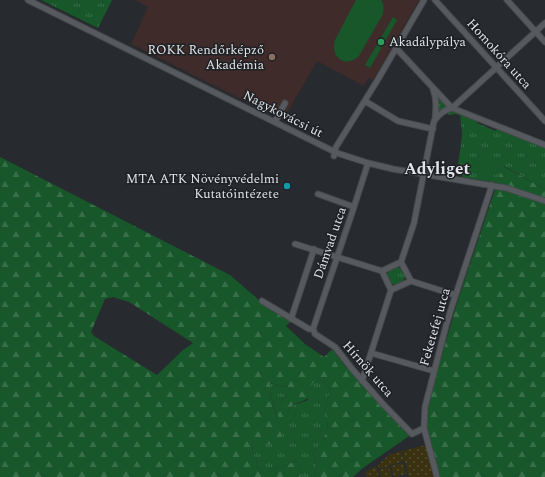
<svg xmlns="http://www.w3.org/2000/svg" width="545" height="477" font-family="Spectral,serif">
  <defs>
    <pattern id="grass-tufts" width="24" height="20" patternUnits="userSpaceOnUse"><rect width="24" height="20" fill="#17572a"/><path d="M3 7l-1-3M5 7V3M7 7l1-3M15 17l-1-3M17 17v-4M19 17l1-3" fill="none" stroke="#386f49"/></pattern>
    <pattern id="forest-firs" width="22" height="20" patternUnits="userSpaceOnUse"><rect width="22" height="20" fill="#17572a"/><path d="M5 1l3.5 6h-7zM16 11l3.5 6h-7z" fill="#386f49"/></pattern>
    <pattern id="sand-dots" width="8" height="8" patternUnits="userSpaceOnUse"><rect width="8" height="8" fill="#393110"/><path d="M2 2h.1M6 6h.1" fill="none" stroke="#554f33" stroke-width="1.8" stroke-linecap="round"/></pattern>
  </defs>
  <rect width="100%" height="100%" fill="#272a2e"/>
  <!-- education -->
  <path fill="#3f2b2a" d="M135,0H419L373,80L368,78L364,86L317,61L283,120L131,44L148,7Z"/>
  <!-- grass -->
  <path fill="url(#grass-tufts)" d="M41,0H112L98,28Z
    M438,96L449,106L437,113Z
    M450,111H453L478,120L477,123L496,131L497,128L545,147V189L504,166L498,183L462,177L464,165L458,164L461,144L462,133L460,115L454,114L449,115L447,112Z
    M387 276a9 9 0 1 1 18 0a9 9 0 1 1-18 0Z
    M316,380H322L328,387L330,392L324,410L328,427L323,440L313,454L317,468L314,477H301L299,464L296,461L266,473H262L256,466L257,458L254,457L252,446L254,442H263L282,436L270,393L269,383L289,387L290,391L281,401L288,410L291,406L308,400C309,391 309,385 316,380Z"/>
  <!-- forest -->
  <path fill="url(#forest-firs)" fill-rule="evenodd" d="M0,157L230,275L260,301L290,322L286,326L305,344L324,357L332,349L345,366L362,381L412,434L363,468L353,477H314L317,468L313,454L323,440L328,427L324,410L330,392L328,387L322,380C316,380 313,382 310,387L311,396C305,402 296,402 290,407C285,412 291,416 281,419C272,409 283,399 290,391L289,387L270,383V393L282,436L280,440L267,445L263,442L254,443L252,446L254,457L257,458L256,466L262,473H266L296,461L299,464L301,477H0ZM113,297L129,302L193,343L183,350L157,375L94,336L91,332L105,299Z
    M503,166L545,189V477H438L424,428L434,382L458,300Z"/>
  <!-- sand -->
  <path fill="url(#sand-dots)" d="M426,445L434,477H409L402,451Z
    M401,451L404,461L379,469L378,465L389,455Z
    M403,463L406,474L394,477L391,466Z
    M376,466L379,477H367L365,472Z
    M389,467L392,477H381L379,470Z"/>
  <!-- pitch -->
  <path fill="#17572a" d="M356,0H381C384,4 384,9 383,14L359,56C345,69 330,57 335,40Z
    M393,17L397,20L370,68L365,65Z
    M482,157L499,160L497,175L473,172L474,168H478L474,167L475,161H479L478,168L486,169L480,168Z"/>
  <g fill="none" stroke-linecap="round" stroke-linejoin="round">
    <defs>
      <path id="minor" d="M28,0L337,153L368,163L393,169L506,188L545,201
        M435,0L545,121
        M507,0L545,42
        M396,48L452,108L545,145
        M433,89C437,99 436,109 435,120
        M365,101L398,121L433,129
        M275,122L285,103
        M334,156L336,147L377,81L424,0
        M318,194L354,207
        M295,244L382,271
        M401,262L414,223L434,121C439,114 444,110 452,108L545,23
        M382,271L401,262
        M382,271L391,290
        M411,281L455,295
        M391,290L411,281L401,262
        M262,301L309,329H313L315,334L335,347L353,370L383,404L412,434L424,428
        M291,319L314,249
        M313,329L354,207L368,163
        M371,353L434,371
        M362,381L391,290
        M437,477L424,428L425,407L446,326L453,303L492,185"/>
    </defs>
    <!-- minor casing -->
    <use href="#minor" stroke="#47494c" stroke-width="7"/>
    <!-- minor -->
    <use href="#minor" stroke="#565a5f" stroke-width="5"/>
  </g>
  <!-- markers -->
  <circle fill="#2e9e5b" stroke="#1d2024" stroke-width="1.5" cx="381" cy="42" r="4"/>
  <circle fill="#8d6e63" stroke="#1d2024" stroke-width="1.5" cx="272" cy="57" r="4"/>
  <circle fill="#0f9aa8" stroke="#1d2024" stroke-width="1.5" cx="287" cy="186" r="4"/>
  <g text-anchor="middle" dominant-baseline="central" stroke-width="3" stroke-linejoin="round" paint-order="stroke">
    <!-- poi labels -->
    <g font-size="13" fill="#e2e4e7" stroke="#1d2024" text-anchor="end">
      <text x="389" y="42" text-anchor="start">Akadálypálya</text>
      <text x="264" y="50">ROKK Rendőrképző<tspan x="264" dy="15">Akadémia</tspan></text>
      <text x="279" y="179">MTA ATK Növényvédelmi<tspan x="279" dy="15">Kutatóintézete</tspan></text>
    </g>
    <!-- street labels -->
    <g font-size="13" fill="#e2e4e7" stroke="#1d2024">
      <text transform="translate(499 54) rotate(48)">Homokóra utca</text>
      <text transform="translate(283 114) rotate(27)">Nagykovácsi út</text>
      <text transform="translate(330 243) rotate(-71)">Dámvad utca</text>
      <text transform="translate(435 327) rotate(-74)">Feketefej utca</text>
      <text transform="translate(368 369) rotate(49)">Hírnök utca</text>
    </g>
    <!-- district labels -->
    <g font-size="17" font-weight="bold" fill="#e2e4e7" stroke="#1d2024">
      <text x="437" y="169">Adyliget</text>
    </g>
  </g>
</svg>
